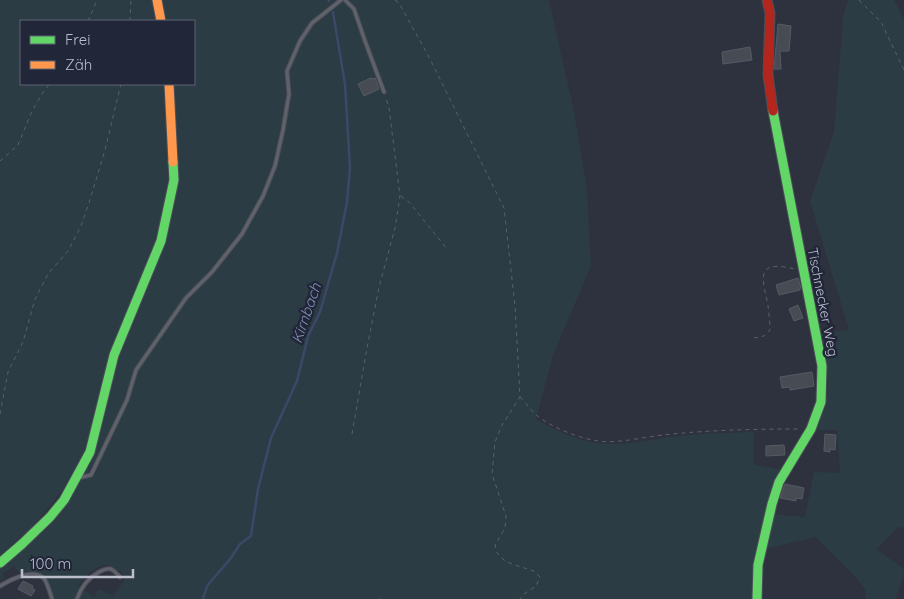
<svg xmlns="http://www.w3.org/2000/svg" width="904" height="599" font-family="Quicksand,sans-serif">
  <rect width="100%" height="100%" fill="#2e323e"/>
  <!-- green -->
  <path fill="#2b3c44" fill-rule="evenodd" d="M0,0H549L573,107L587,191L591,266L553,355L536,419C558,432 582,443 608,444C635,445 661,437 688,435C710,433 732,433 754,432L753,464L782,470L756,599H52C46,578 45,569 20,573L14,566L2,574L5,577L0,581V568L47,528L73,496L61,492L32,527L0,555ZM21,21H194V84H21ZM103,565C110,565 112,566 118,570C131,577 119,587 113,596L99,589L94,597L78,586C86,575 90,571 103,565Z
    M848,0H894L904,19V528L898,527L876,549L904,569C904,579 899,589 895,599H866L865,589L852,573L816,537L765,549L773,514L805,517L814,472L840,473L837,430H817C820,421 824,412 826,404C831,380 825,356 821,333L849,330L810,201L834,131L843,17Z"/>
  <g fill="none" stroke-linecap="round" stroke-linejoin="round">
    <!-- stream -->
    <path stroke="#3d4868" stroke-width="2.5" d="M329,0V1
      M203,599L207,586L231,558L240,544L251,536L258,489L271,438L297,381L308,336L320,312L337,253L347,202L350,168L345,84L333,12"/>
  </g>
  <!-- building -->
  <path fill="#474b54" stroke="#575a65" d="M778,24L791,26L789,51H780L781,69H774Z
    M750,47L752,60L723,64L722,52Z
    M371,78V79L375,78L379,89L364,96L358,84Z
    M798,278L801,288H800V290L779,295L776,285Z
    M798,305L803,318L794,321L789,309Z
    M812,372L814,386L790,390V387L782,388L780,377Z
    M825,434L836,435L835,450L830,449V452L824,451Z
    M784,445L785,455L766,456V446Z
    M785,484L804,488L802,499L796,498V501L780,498Z
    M23,581L33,586L32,588L35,590L31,596L18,589Z"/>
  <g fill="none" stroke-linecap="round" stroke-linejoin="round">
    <defs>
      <path id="lane" d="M345,0L354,9L365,41L384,92
        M78,478L91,475L127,400L136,370L186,298L212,272L242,234L263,196L275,166L283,130L289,94L287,71L300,41L312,23L341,0
        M0,586C10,580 36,566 45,580C48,585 50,593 52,599
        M77,599C81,587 88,578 99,572C103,570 106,568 111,569C115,571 117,574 120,577"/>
      <path id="fast" d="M0,563L22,544L50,517L64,500L90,452L114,355L161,241L174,180L173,162
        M757,599L758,565L772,504L779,482L811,429L821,402L822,366L773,111"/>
      <path id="slow" d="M157,0L161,21
        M169,84L173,162"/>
      <path id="jam" d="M767,0L770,13L768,75L773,111"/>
    </defs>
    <!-- lane casing -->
    <use href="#lane" stroke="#4c4f58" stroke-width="5"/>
    <!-- fast casing -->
    <use href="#fast" stroke="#4c4f58" stroke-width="11"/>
    <!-- slow casing -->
    <use href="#slow" stroke="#4c4f58" stroke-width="11"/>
    <!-- jam casing -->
    <use href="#jam" stroke="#4c4f58" stroke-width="11"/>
    <!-- path -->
    <path stroke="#5c6068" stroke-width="1" stroke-dasharray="4 4" stroke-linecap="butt" d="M395,0L399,3L429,57L504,208L515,306L520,397L502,425L495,442L492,474L506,516L505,528L495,545L497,553L505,561L515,565L534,571L540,577L536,586L524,594L520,599
      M859,0L881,22L904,70
      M88,21L97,0
      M130,21L131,0
      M0,161L18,145L32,111L45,89L50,84
      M401,196L409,202L447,249
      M754,338L764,336L770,330C770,322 769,314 768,306C767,296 756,269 772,267C779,265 789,268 796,269
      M520,397C525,402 530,409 535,414C550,427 578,438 598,441C617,444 643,437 663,435C708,430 755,429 801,429
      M0,414L8,372L23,342L35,299L48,274L68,251L81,226L89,203L105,150L121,84
      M352,434L367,348L379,287L395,228L400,196L389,108L386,98
      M379,599H380"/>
    <!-- lane -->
    <use href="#lane" stroke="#5f626b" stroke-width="3"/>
    <!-- fast -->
    <use href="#fast" stroke="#63d668" stroke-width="9"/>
    <!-- slow -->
    <use href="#slow" stroke="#ff974d" stroke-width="9"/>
    <!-- jam -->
    <use href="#jam" stroke="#b3261e" stroke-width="9"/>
  </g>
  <g text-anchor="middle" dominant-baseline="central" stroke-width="5" stroke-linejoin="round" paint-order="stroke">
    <!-- street labels -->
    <g font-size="14" fill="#babecd" stroke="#212739">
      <text transform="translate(823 302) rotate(79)">Tischnecker Weg</text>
    </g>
    <!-- water labels -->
    <g font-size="15" font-style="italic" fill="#828eb3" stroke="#212739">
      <text transform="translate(306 313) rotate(-71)">Kirnbach</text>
    </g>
  </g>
  <!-- legend -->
  <rect x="20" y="20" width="175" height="65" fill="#212739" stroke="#5e6374"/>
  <rect x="30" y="36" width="25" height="8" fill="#63d668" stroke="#5e6374"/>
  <text x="65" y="45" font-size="15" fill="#babecd">Frei</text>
  <rect x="30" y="61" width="25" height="8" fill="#ff974d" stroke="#5e6374"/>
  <text x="65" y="70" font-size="15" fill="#babecd">Zäh</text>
  <!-- scale -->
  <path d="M22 569v8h111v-8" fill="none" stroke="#babecd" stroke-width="2.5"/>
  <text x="30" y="569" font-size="15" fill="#babecd" stroke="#212739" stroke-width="4" paint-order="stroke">100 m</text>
</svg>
